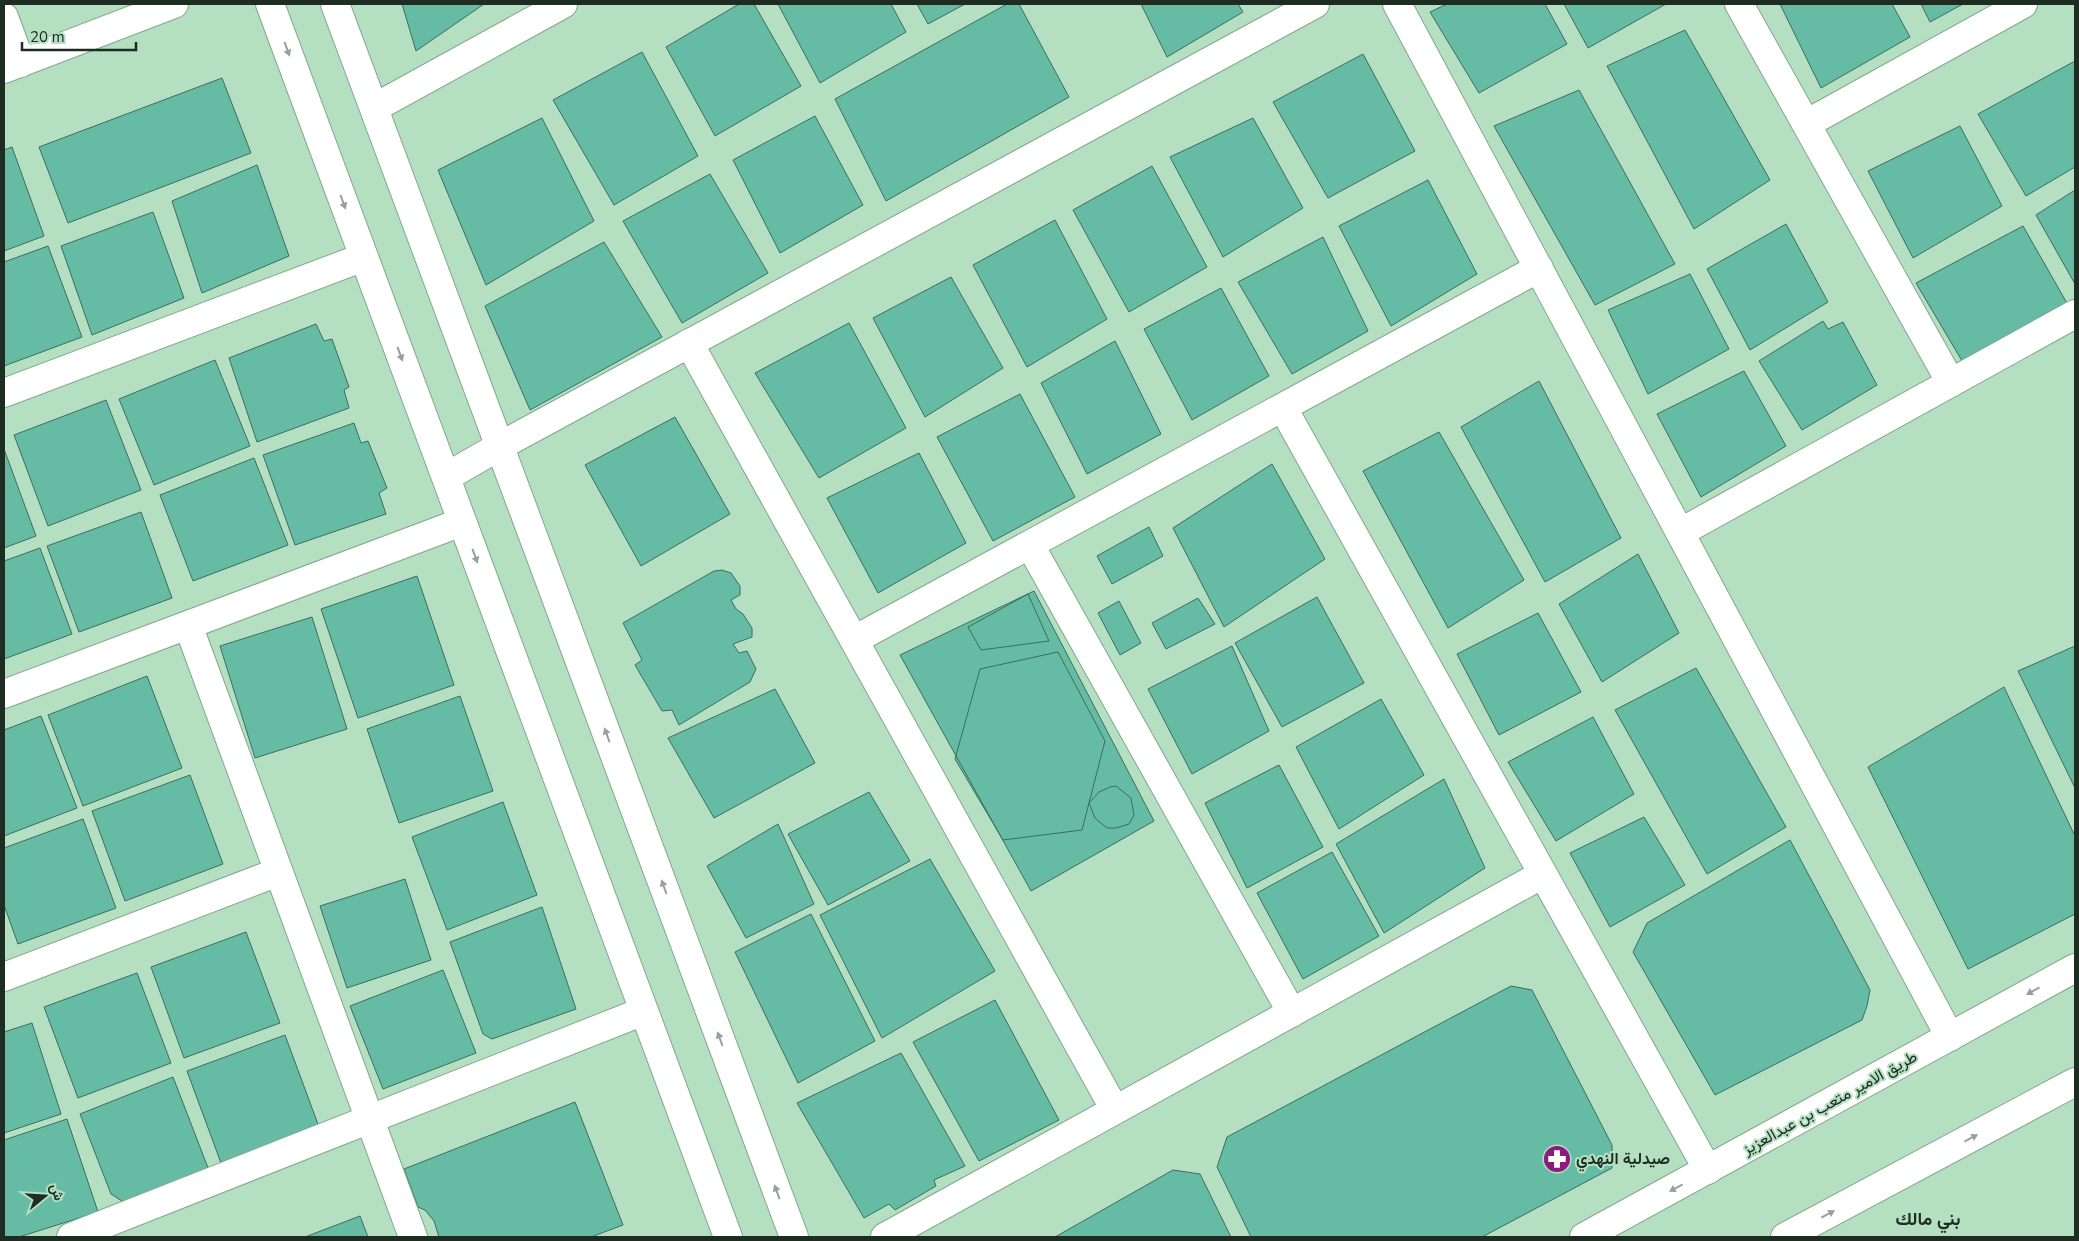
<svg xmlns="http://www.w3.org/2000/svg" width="2079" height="1241" font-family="'Nunito Sans',Vazirmatn,sans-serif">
  <rect width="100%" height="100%" fill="#b5dfc1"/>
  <!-- building -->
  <path fill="#66bba4" stroke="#3b6e60" d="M402,4H484L416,51Z
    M739,4H754L801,86L715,136L666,47Z
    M778,4H891L906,32L820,83Z
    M917,4H965L928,24Z
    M1007,4H1019L1069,97L886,201L835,99Z
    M1141,4H1238L1243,12L1167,57Z
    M1447,4H1545L1567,44L1479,93L1430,12Z
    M1564,4H1666L1588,48Z
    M1780,4H1892L1910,37L1821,88Z
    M1921,4H1963L1930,22Z
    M1685,30L1770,180L1694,229L1607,66Z
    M642,52L698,156L614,205L553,100Z
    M1363,54L1415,151L1328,198L1273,102Z
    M2075,61V167L2026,196L1978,114Z
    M222,78L251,153L68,223L39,147Z
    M1579,90L1675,264L1595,305L1494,126Z
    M815,116L863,205L780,253L733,160Z
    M542,118L594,221L486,285L438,170Z
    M1253,118L1303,208L1223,257L1170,157Z
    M1960,126L2002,206L1913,258L1868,171Z
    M12,147L44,236L4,251V150Z
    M257,165L289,256L202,293L172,201Z
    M1152,166L1207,267L1129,312L1073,210Z
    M710,174L768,273L682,323L623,221Z
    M1428,180L1477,274L1391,326L1339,226Z
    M2075,190V284L2036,215Z
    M153,212L184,298L92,335L61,246Z
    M1055,220L1107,319L1027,367L973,265Z
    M1786,224L1828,302L1750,350L1707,269Z
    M2023,226L2068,305L1965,366L1916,283Z
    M1323,237L1368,331L1292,374L1238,282Z
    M604,242L662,337L530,410L485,306Z
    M48,246L82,337L4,366V262Z
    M1690,274L1729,349L1648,394L1608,310Z
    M951,277L1003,368L925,417L873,318Z
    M1221,288L1269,376L1192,420L1144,329Z
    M1823,321L1828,329L1843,322L1877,385L1802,430L1759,361Z
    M849,323L906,428L819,478L755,373Z
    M316,324L324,341L332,339L349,387L344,390L349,408L257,442L229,358Z
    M1115,341L1161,434L1087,474L1041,383Z
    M215,360L250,446L154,485L119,399Z
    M1744,371L1786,446L1701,497L1657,414Z
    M1539,381L1621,538L1545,582L1461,427Z
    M1020,394L1075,497L993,541L937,437Z
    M106,400L141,490L48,526L14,435Z
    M675,417L730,514L641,566L585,465Z
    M354,423L361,443L368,441L387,488L379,493L386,514L295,545L263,455Z
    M1439,432L1524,580L1448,628L1363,471Z
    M4,449L36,536L4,548Z
    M919,453L966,543L878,593L827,498Z
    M254,458L288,545L193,581L160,495Z
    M1272,464L1325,559L1224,627L1173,528Z
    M141,512L172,598L79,632L47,546Z
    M1149,527L1163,556L1112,584L1097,556Z
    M40,548L72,634L4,659V561Z
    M1638,554L1679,633L1602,682L1559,604Z
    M722,570L731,573L740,586V595L731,600L736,609L743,614L752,628V637L733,644L739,653L747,651L756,669L750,682L679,725L672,710L662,711L635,665L642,660L623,623L714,571Z
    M417,576L454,685L358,718L321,609Z
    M1034,591L1154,821L1031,891L900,655Z
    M1028,594L1049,641L981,650L968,627Z
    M1317,597L1364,683L1282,727L1235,643Z
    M1198,598L1215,624L1166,649L1152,623Z
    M1119,601L1141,643L1120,655L1098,613Z
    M1538,613L1581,692L1499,735L1457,654Z
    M312,617L347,729L255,758L220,646Z
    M1232,646L1269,731L1192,774L1148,689Z
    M2075,646V788L2018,671Z
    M1058,652L1105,741L1082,830L1003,840L955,759L980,669Z
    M1696,668L1786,827L1707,874L1615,710Z
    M147,676L182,768L83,806L48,715Z
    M2004,687L2075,836V914L1968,969L1868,767Z
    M775,689L815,763L714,818L668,738Z
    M460,696L493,791L399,823L367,729Z
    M1381,699L1424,775L1339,829L1296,747Z
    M41,716L77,808L4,836V730Z
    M1593,717L1634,794L1556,841L1508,762Z
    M1279,765L1323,847L1247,888L1205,803Z
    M190,775L223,864L125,901L92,811Z
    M1444,779L1485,868L1384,933L1336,844Z
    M1116,786L1131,798L1134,815L1129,824L1116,828H1107L1095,818L1089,803L1099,792L1110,787Z
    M869,792L910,861L828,905L788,834Z
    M503,802L537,895L447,930L412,837Z
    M1644,817L1685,885L1610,927L1570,853Z
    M83,819L116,908L18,944L4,905V848Z
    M778,824L814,904L746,938L707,866Z
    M1790,840L1870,990L1867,1006L1862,1020L1715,1095L1633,952L1647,923Z
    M1332,852L1379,936L1303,979L1257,893Z
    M930,859L995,971L882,1038L820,915Z
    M405,879L431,960L347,988L320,906Z
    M542,907L576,1009L492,1039L483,1034L450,942Z
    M811,914L875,1041L798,1083L735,952Z
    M246,932L280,1023L184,1058L151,967Z
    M443,970L476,1053L383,1089L350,1006Z
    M137,973L171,1063L78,1098L44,1007Z
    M1511,986L1532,990L1612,1145V1168L1482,1237H1251L1217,1167L1227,1137Z
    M995,1000L1059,1120L979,1161L913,1042Z
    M32,1023L61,1114L4,1133V1032Z
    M285,1035L319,1127L221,1163L187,1071Z
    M901,1053L965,1166L934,1180L936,1186L895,1210L889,1204L864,1218L797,1103Z
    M173,1077L210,1173L128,1205L111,1194L80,1114Z
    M575,1102L623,1225L591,1237H439L434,1221L425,1210L418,1207L404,1169Z
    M67,1119L98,1212L19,1237H4V1140Z
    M1173,1170L1200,1174L1231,1237H1055Z
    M360,1216L368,1237H305Z"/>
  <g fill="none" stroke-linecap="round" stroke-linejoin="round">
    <defs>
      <path id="minor" d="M270,4L728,1237
        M335,4L794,1237
        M1397,4L1950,1037
        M1739,4L1951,383
        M4,17L21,63
        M4,69L174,4
        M374,108L563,4
        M1806,124L2023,4
        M689,343L1115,1110
        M4,393L364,257
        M1283,408L1708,1170
        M446,477L500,446L1315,4
        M1681,532L2075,314
        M1030,545L1292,1013
        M188,625L413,1237
        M854,640L1539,268
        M4,694L462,522
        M4,977L278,872
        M71,1237L644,1011
        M885,1237L1543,874"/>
      <path id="major" d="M1584,1237L2075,968
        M1785,1237L2075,1082"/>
    </defs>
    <!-- minor casing -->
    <use href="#minor" stroke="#81a98c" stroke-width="30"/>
    <!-- major casing -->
    <use href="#major" stroke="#81a98c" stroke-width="30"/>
    <!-- minor -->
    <use href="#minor" stroke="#fff" stroke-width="28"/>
    <!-- major -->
    <use href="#major" stroke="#fff" stroke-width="28"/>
  </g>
  <!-- one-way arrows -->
  <defs><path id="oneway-solid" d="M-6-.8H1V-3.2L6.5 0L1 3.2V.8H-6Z" transform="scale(1.25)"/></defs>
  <g fill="#99a09c">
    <use href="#oneway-solid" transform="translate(287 49) rotate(70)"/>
    <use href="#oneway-solid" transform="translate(343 202) rotate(70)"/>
    <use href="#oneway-solid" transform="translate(400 354) rotate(70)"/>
    <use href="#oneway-solid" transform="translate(475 556) rotate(70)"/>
    <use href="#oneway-solid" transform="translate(607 735) rotate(-110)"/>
    <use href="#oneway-solid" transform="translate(664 887) rotate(-110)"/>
    <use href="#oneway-solid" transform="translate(2033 991) rotate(151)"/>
    <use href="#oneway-solid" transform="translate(720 1039) rotate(-110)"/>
    <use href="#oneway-solid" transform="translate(1971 1138) rotate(-28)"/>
    <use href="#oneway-solid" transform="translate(1676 1188) rotate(152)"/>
    <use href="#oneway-solid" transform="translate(777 1192) rotate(-110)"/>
    <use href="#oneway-solid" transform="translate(1828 1214) rotate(-28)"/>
  </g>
  <!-- icons -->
  <defs>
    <symbol id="pharmacy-disc" viewBox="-11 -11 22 22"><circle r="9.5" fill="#8b1b7e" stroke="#b5dfc1"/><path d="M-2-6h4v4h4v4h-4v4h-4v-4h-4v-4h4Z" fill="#fff"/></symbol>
  </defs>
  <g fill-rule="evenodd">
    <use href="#pharmacy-disc" x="1541" y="1143" width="32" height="32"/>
  </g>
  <g text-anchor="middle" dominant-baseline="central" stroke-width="4" stroke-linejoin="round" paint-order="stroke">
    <!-- street labels -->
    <g font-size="16" fill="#1d2d22" stroke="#b5dfc1">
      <text transform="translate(1830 1103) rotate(-29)">طريق الامير متعب بن عبدالعزيز</text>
    </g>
    <!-- poi labels -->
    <g font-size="16" font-weight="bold" fill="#1d2d22" stroke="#b5dfc1" text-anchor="start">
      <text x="1576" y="1159">صيدلية النهدي</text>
    </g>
    <!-- neighbourhood labels -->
    <g font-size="18" font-weight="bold" fill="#1d2d22" stroke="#b5dfc1">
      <text x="1928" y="1219">بني مالك</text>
    </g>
  </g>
  <!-- border -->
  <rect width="2079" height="1241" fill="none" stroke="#1d2d22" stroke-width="10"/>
  <!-- north arrow -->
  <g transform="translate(45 1196) rotate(72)" stroke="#b5dfc1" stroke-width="4" paint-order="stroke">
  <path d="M0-4L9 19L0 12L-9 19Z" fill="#1d2d22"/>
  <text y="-8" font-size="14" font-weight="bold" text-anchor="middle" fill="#1d2d22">ش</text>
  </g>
  <!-- scale -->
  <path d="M22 42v8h114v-8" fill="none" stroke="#1d2d22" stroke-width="2.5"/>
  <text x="30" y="42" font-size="15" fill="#1d2d22" stroke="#b5dfc1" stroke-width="4" paint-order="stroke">20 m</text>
</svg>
